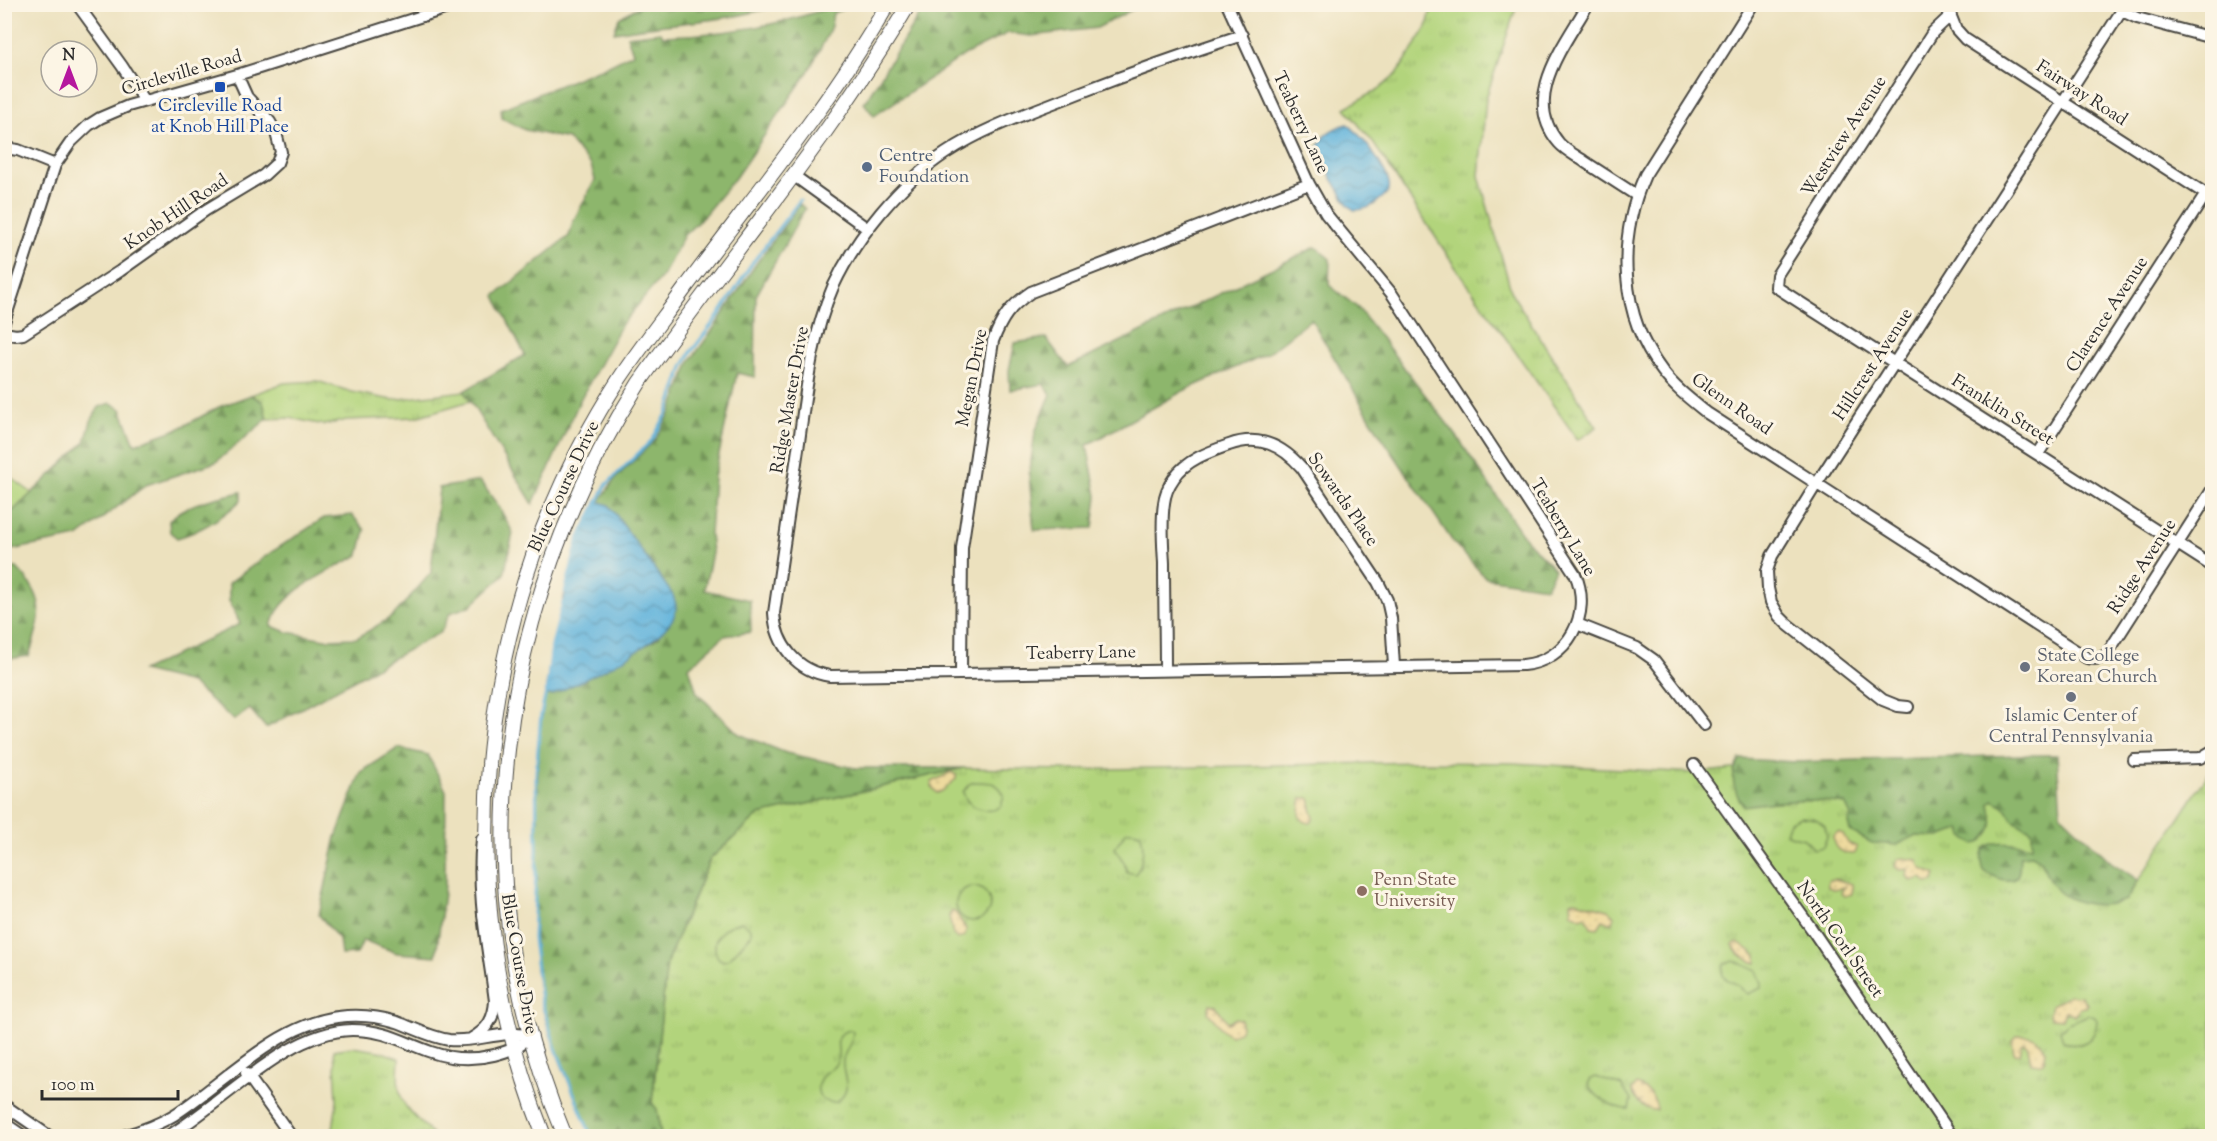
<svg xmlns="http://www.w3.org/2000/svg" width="2217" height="1141" font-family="'Sorts Mill Goudy',serif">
  <defs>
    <pattern id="grass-tufts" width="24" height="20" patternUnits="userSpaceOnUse" patternTransform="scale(1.5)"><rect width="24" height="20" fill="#b2d47c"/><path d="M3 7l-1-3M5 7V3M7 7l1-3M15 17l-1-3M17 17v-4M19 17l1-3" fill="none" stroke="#99b66b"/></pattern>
    <pattern id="forest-firs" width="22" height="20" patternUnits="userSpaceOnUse" patternTransform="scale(1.5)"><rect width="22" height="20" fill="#8db66c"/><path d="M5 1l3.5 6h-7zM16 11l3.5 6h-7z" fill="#739459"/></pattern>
    <pattern id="sand-dots" width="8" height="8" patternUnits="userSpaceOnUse" patternTransform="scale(1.5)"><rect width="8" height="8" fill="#eeda9e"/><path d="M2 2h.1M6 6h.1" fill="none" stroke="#cb8" stroke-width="1.8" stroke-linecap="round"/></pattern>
    <pattern id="water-waves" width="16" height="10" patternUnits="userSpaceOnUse" patternTransform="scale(1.5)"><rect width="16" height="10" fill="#60b3dc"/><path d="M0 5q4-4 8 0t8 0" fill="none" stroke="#4f92b3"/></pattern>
  </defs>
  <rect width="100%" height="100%" fill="#fcf5e5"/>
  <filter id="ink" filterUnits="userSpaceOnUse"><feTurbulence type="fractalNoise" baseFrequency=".0167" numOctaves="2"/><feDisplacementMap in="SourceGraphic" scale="12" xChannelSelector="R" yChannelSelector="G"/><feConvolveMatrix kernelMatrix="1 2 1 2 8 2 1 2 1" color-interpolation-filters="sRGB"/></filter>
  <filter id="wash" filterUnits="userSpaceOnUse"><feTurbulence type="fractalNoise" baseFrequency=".008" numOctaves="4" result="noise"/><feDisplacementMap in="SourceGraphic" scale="24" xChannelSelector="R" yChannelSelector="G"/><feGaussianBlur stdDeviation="1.35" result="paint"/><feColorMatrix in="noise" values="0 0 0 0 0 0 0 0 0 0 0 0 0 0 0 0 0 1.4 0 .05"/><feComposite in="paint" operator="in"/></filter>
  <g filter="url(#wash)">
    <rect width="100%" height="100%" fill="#ece1be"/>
    <!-- grass -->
    <path fill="url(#grass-tufts)" stroke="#6e8054" stroke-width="1.5" d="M1432,5H1517L1486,98L1479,176L1512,294L1597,427L1578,440L1456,268L1372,141L1345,108L1379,89L1397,74L1427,27Z
      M317,381L352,392L392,400L464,391L470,401L416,417L347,420L324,425L290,418L267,419L263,402L251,395L284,383Z
      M5,473L32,493L14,510L5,515Z
      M1958,760L2126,900L2212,768V1136H661L657,1110L652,1103L667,961L710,859L759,815L963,768L1066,770L1420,762L1513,763L1696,773L1796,762Z
      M352,1047L379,1051L399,1058C398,1075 396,1093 407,1108C415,1119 426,1126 433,1136H332L337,1100L334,1050Z"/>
    <!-- forest -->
    <path fill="url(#forest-firs)" stroke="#5c704c" stroke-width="1.5" d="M839,4L854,5L833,13L831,26L826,38L808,72L735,178L700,220L684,235L663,275L622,324L581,398L533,504L464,391L525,355L495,296L569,236L573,222L595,180L591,165L568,139L525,130L502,118L501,109L607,66L633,53L627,36L661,32L663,36C722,35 784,25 839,4Z
      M941,4L1141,5L1097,28L1031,36L1008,33L966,54L874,116L864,103L924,7Z
      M641,5V4L779,5C726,23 668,22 614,32L619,18Z
      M800,204L805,209L756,296L755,377L737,373L714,477L710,534L712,553L704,590L750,600L751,632L724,636L689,667L697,693L739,734L786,753L855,768H963L759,815L710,859L667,962L652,1103L657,1109L661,1136H591C574,1092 551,1047 541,1000C530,950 536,900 537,850C538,798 535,746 545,695H552L613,664L659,637L609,505L599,502L615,479L655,440L671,412L690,361L712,331L756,264Z
      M1316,247L1330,259L1329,285L1358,308L1456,435L1526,540L1555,569L1546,587L1486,578L1453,542L1379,433L1311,319L1268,353L1183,391L1087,445L1097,496L1093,528L1034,530L1029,475L1035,432L1051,394L1043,384L1010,390L1009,370L1015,343L1046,338L1068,367Z
      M251,395L263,402L267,419L216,462L146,485L78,537L5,551V515L14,510L85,442L91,421L99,407L111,403L121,409L135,444L180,428L219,407Z
      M480,481L499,507L513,533L504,575L470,606L450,613L441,632L266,728L250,709L234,720L191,683L142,671L240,624L229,600V583L270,553L324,518L352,515L365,530L359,555C331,570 279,592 271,626L287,632L325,639L357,638L393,616L431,573L439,488Z
      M241,492V500C224,517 199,532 177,538L170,532L169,521C185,502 218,498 241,492Z
      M5,567L17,568C49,601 41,616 29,656L8,659L5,657Z
      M398,748L428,755L446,791L445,885L436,956L397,953L363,940L357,954L341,955L339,939L319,915L336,837L361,772Z
      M2023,755H2057L2061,814L2111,862L2138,880L2126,900C2099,910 2060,905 2047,875C2045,871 2044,866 2042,861L2031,855L2020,856C2019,861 2020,866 2019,871C2015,889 1993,876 1984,871C1971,834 2011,842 2032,846V831L2012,819L2004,806L1993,800L1990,804C1994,824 1995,829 1980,843L1973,844L1965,837L1961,829L1940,837L1915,836L1897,845L1872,843L1850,831L1848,823L1851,816L1845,804C1813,798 1775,801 1743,806C1733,789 1729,776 1740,759L1796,762Z"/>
    <!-- sand -->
    <path fill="url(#sand-dots)" stroke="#8c8264" stroke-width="1.5" d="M951,772L956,775V779L942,791L937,793L931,786L932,782Z
      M1302,798H1309L1311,801V809L1314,818L1311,823C1295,822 1301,808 1302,798Z
      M1838,832L1843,834L1848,843L1857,847L1856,852L1854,854C1842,854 1833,849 1833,836Z
      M1902,858L1917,860L1922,869L1936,875L1933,882L1927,883L1922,878L1911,881L1907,876L1908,869L1900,870L1895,867L1897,860Z
      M1835,879L1852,884V894L1845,896L1841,893L1844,887L1834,889L1828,887V881Z
      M1575,901L1608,910L1614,916L1613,922L1609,923L1603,920L1598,928L1591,927L1586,916L1581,918L1572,913L1571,902Z
      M952,911L956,913L966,929L965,936L958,939L953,935L949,916Z
      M1738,942L1757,956V963C1748,961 1735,953 1733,944Z
      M2070,995L2081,996L2087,1004L2086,1007L2080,1008L2075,1015L2065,1011L2062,1019L2051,1018L2049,1015L2051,1005Z
      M1210,1004L1216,1006L1228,1023L1236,1018L1241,1020V1028L1239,1032L1231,1035C1221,1032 1216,1020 1208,1013Z
      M2018,1035C2031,1035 2041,1038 2046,1051L2044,1061L2040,1064L2031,1063L2028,1047L2025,1043L2022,1044L2020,1054L2014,1053L2012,1040Z
      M1636,1085C1647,1087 1656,1099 1657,1110C1645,1111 1635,1101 1632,1090Z"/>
    <!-- green -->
    <path fill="#b2d47c" stroke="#6e8054" stroke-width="1.5" d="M974,782C988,782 998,781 1004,795L1001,806C988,816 966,807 963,792L969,784Z
      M1800,817L1816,819L1825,826L1827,837L1823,847L1814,849L1804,839L1789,835L1786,832L1790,822Z
      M1127,831H1133L1140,833C1145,843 1143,866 1135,874L1127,872L1124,862L1114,848Z
      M956 904a17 17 0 1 1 34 0a17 17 0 1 1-34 0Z
      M742,922L751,929V935L728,960L723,961L718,958C708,939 724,925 742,922Z
      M1733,960L1757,971L1762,983L1761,988L1748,994C1745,992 1742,990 1740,987C1730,978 1718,982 1724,964Z
      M2089,1015L2095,1017L2097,1021C2096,1041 2080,1050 2063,1040L2060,1031L2068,1023Z
      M851,1030L853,1032C853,1043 845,1050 843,1060C841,1076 855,1088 837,1102C819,1105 813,1090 822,1076C826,1070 833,1069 836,1064C844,1051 827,1034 851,1030Z
      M1596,1077L1622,1086L1631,1100L1629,1109C1615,1110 1593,1096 1588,1084L1591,1079Z"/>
    <!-- water -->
    <path fill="url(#water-waves)" stroke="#466f84" stroke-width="1.5" d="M1347,124C1359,131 1393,176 1389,189C1387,195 1380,199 1376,203C1368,208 1364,210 1354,210L1348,205L1319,157C1315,138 1330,129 1347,124Z
      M597,501L609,505L673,595C674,599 677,605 676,609C674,641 579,682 552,695H545L552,645L578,541Z"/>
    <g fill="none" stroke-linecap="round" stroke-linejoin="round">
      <!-- stream -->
      <path stroke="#60b3dc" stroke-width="3" d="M565,592L578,541L606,485L652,440L668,412L683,367L691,352L719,315L753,262L800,200
        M563,602L552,645L547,688L541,714L536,773L537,850L533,938L541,1000L555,1046L591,1136"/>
    </g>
  </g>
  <g filter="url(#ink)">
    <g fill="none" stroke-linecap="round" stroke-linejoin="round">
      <defs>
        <path id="minor" d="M77,4L122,66L145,101
          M1227,4L1309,184L1326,214L1392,294L1575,574C1593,614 1568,661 1523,665L830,676C797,671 776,645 774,613C782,556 791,499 799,442C806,390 812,335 833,287C856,237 900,183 946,153C987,126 1034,111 1079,93C1133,72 1187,53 1242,35
          M1588,4C1565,45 1520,98 1559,143C1566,151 1577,156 1585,162C1602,173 1619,184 1636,195
          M1753,4L1645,175C1617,239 1619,315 1663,372C1675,388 1691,400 1707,413L2087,658C2095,660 2101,659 2107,654L2212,490
          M1946,4L1956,29L1965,39L2212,198
          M2122,11L2137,18L2212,38
          M1951,15L1933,32L1777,275L1776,287L2212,566
          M4,148L18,150L55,165
          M793,175L868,229
          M4,322L55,165L71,142L89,125L100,118L128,106L237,75L460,4
          M4,333L16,335L23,334L120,271L206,210L264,175L277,163L281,152L276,133L270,122L247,97L237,75
          M2038,454L2206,194
          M1577,624L1637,648L1654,660L1704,725
          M1165,669C1165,634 1164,599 1164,563C1163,544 1161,523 1164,503C1165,494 1169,485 1174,478C1186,460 1209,452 1229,445C1259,434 1282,445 1302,468L1378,582L1387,600L1391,618L1394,666
          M961,673L962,548L993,341C1002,318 1009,307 1031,292L1309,184
          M1908,707L1898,706L1883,700L1787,624L1779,616L1771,602L1768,588L1767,571L1772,556L1817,483L2126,4
          M2134,760L2200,758L2212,751
          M1694,765L1811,928L1952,1136
          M472,1038C488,1029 494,1018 495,1001C488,947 476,894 482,839
          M246,1073L291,1136
          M4,1105L49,1136
          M4,1123L23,1136
          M123,1136C141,1131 158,1125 174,1115C227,1081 280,1020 347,1016C363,1015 381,1017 397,1022C414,1028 430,1037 449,1040C476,1043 504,1029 530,1036C520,1047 509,1051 494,1055C474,1060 451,1059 431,1052C402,1042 386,1030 352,1030C286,1031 223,1104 168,1136"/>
        <path id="major" d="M544,1136C445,888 475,601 620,378C640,348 662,320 683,291C753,197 829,106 888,4
          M565,1136C459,884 494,612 639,383C728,257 830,138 909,4"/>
      </defs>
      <!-- minor casing -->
      <use href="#minor" stroke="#484641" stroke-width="14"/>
      <!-- major casing -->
      <use href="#major" stroke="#484641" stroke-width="16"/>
      <!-- minor -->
      <use href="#minor" stroke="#fff" stroke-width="10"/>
      <!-- major -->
      <use href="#major" stroke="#fff" stroke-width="14"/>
    </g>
  </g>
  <!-- markers -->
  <rect fill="#1a4fb4" stroke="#fcf5e5" stroke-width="2" x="214" y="81" width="12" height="12" rx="3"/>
  <circle fill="#5c6f8a" stroke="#fcf5e5" stroke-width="2" cx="867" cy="167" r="6"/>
  <g fill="#6b7280" stroke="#fcf5e5" stroke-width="2">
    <circle cx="2025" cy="667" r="6"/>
    <circle cx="2071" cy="697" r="6"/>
  </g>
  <circle fill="#8d6e63" stroke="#fcf5e5" stroke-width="2" cx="1362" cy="891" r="6"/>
  <g text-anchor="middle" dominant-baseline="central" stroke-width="6" stroke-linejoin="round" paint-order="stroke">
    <!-- street labels -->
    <g font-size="18" fill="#2b2b2b" stroke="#fcf5e5">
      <text transform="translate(182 74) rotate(-16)">Circleville Road</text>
      <text transform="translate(2081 94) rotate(33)">Fairway Road</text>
      <text transform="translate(1300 123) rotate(65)">Teaberry Lane</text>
      <text transform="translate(1845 137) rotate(-57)">Westview Avenue</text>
      <text transform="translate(177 213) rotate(-34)">Knob Hill Road</text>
      <text transform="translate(2108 315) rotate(-57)">Clarence Avenue</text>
      <text transform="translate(1874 365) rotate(-57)">Hillcrest Avenue</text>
      <text transform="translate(973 378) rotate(-79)">Megan Drive</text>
      <text transform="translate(791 400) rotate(-80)">Ridge Master Drive</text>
      <text transform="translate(1731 405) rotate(35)">Glenn Road</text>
      <text transform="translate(2002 411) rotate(32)">Franklin Street</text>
      <text transform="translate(565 487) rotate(-65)">Blue Course Drive</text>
      <text transform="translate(1342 500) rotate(55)">Sowards Place</text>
      <text transform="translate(1562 528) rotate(59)">Teaberry Lane</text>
      <text transform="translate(2143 567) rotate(-57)">Ridge Avenue</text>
      <text transform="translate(1081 654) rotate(-1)">Teaberry Lane</text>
      <text transform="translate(1839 940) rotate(55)">North Corl Street</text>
      <text transform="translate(518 964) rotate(80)">Blue Course Drive</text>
    </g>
    <!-- transit labels -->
    <g font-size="18" fill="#164399" stroke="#fcf5e5">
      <text x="220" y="107">Circleville Road<tspan x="220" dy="21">at Knob Hill Place</tspan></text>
    </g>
    <!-- service labels -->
    <g font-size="18" fill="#4e5e75" stroke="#fcf5e5" text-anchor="start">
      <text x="879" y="157">Centre<tspan x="879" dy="21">Foundation</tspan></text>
    </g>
    <!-- worship labels -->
    <g font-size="18" fill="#5b616d" stroke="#fcf5e5" text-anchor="start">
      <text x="2037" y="657">State College<tspan x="2037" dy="21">Korean Church</tspan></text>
      <text x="2071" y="717" text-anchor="middle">Islamic Center of<tspan x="2071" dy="21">Central Pennsylvania</tspan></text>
    </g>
    <!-- education labels -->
    <g font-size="18" fill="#785e54" stroke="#fcf5e5" text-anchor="start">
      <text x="1374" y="881">Penn State<tspan x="1374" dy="21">University</tspan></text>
    </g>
  </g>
  <!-- margin -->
  <rect width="2217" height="1141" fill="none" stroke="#fcf5e5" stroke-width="24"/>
  <!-- north arrow -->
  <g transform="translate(69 69)"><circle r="28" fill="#fcf5e5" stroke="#a8a49b" stroke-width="1.5"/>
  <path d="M0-4.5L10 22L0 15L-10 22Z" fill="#b5179e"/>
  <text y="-9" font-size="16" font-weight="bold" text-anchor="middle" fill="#2b2b2b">N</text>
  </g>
  <!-- scale -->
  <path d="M42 1090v9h136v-9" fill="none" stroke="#2b2b2b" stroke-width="3"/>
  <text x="51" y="1090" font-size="18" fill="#2b2b2b" stroke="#fcf5e5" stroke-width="4.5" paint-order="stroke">100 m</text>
</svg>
